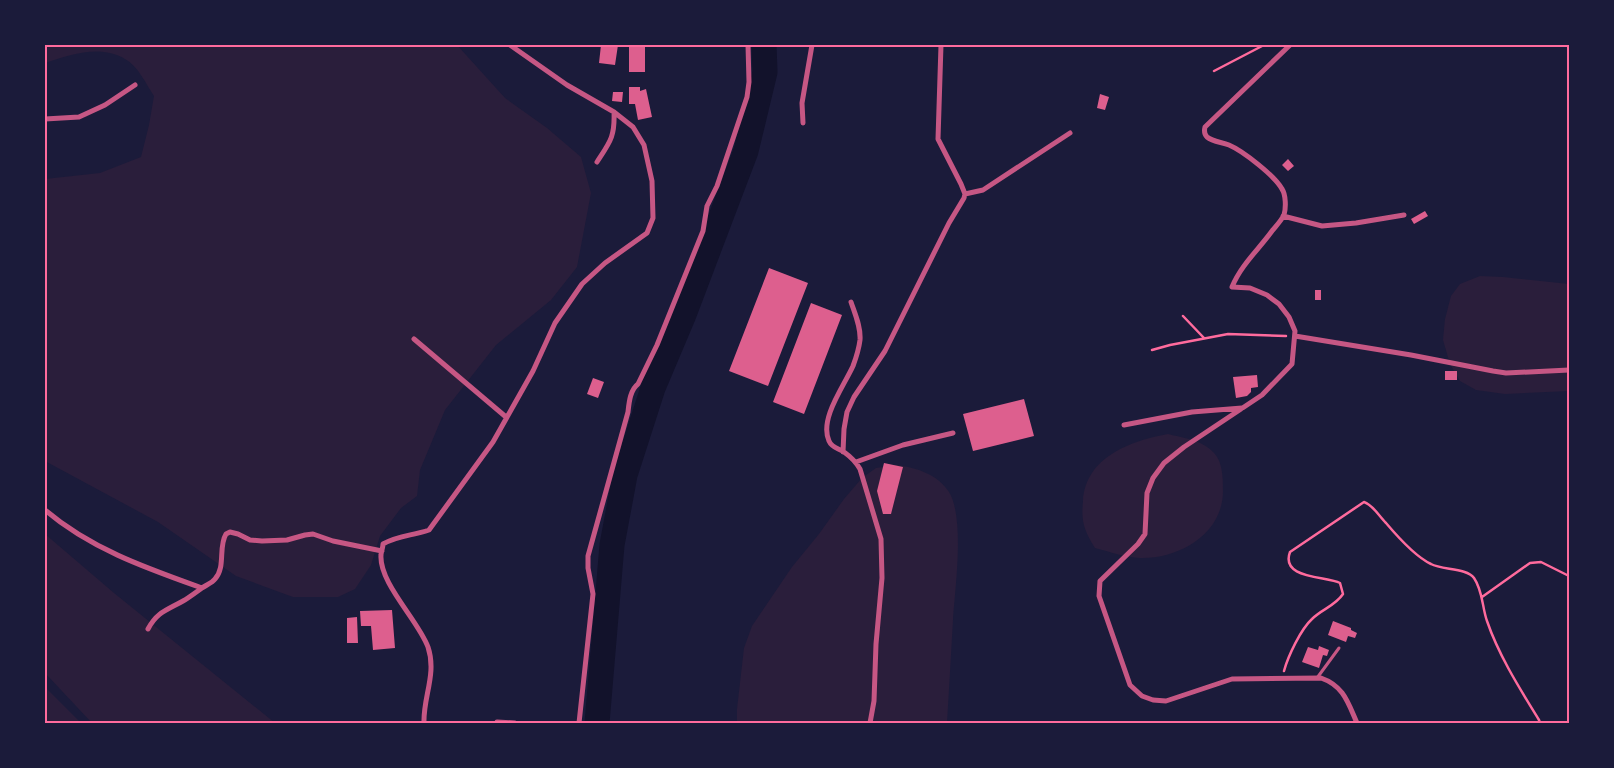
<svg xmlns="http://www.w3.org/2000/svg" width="1614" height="768" font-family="Roboto,sans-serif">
  <rect width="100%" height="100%" fill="#1b1b3a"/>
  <!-- green -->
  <path fill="#2a1e3b" d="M45,45H457L505,98L547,128L581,157L591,193L577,267L551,300L496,345L445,410L420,470L417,496L401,508L380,536L371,565L355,589L338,597H293L236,576L158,522L45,461V179L100,173L141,157L149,125L154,96C146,84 138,66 125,59C100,44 70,55 45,63Z
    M1480,276L1503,277L1569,284V391L1505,394L1476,390L1460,381L1450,364L1443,340L1445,319L1451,296L1460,284Z
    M1168,434C1183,438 1202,440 1213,452C1223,461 1223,479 1223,491C1223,534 1179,559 1140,558C1125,557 1110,552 1095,548C1084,530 1081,522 1083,501C1086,457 1130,441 1168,434Z
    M897,465C917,468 937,474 949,492C965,518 955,589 953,620C951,655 949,689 947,723H737V709L744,648L752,626L792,567L819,534L844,499L862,478L876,468Z
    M45,534L114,593L275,723H92L45,673Z
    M45,687L81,723H45Z"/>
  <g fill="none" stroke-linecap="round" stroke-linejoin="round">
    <!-- river -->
    <path stroke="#12122b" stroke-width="25" d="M597,723L612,545L625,475L653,388L683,317L746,151L765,72L764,45"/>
  </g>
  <!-- building -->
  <path fill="#dd5f8e" d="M601,45H618L615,65L599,63Z
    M629,45H645V72H629Z
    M629,87H640V91L646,89L652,117L638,120L635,104H629Z
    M613,92H623L622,102L612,101Z
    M1100,94L1109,97L1105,110L1097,108Z
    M1288,159L1294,166L1288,171L1282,165Z
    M1425,211L1428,216L1414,224L1411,219Z
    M769,268L808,283L768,386L729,371Z
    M1315,290H1321V300H1315Z
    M811,303L842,315L804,414L773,402Z
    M1445,371H1457V380H1445Z
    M1257,375L1258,387L1251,388V392L1247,396L1236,398L1233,377Z
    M593,378L604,382L598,398L587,394Z
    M1024,399L1034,436L973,451L963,414Z
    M884,463L903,467L891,514H883L877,491Z
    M392,610L395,648L373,650L371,626H361L360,611Z
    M357,617L358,643H347V618Z
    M1333,621L1351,628V630L1357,633L1355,638L1348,636L1346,642L1328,635Z
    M1319,646L1329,650L1327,656L1323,655L1319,668L1302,662L1308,647L1318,650Z"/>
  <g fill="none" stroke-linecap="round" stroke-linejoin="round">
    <!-- path -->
    <path stroke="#ff6b9d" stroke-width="2.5" d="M1214,71L1264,45
      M1183,316L1204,338
      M1152,350L1170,345L1228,334L1286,336
      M1482,597L1530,563L1541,562L1569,576
      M1284,671C1288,656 1301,629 1312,619C1322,609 1335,606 1343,594L1340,583C1326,576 1280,579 1290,552L1364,502C1373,505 1379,516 1386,523C1397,536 1416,557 1431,564C1442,570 1467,568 1474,578C1483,591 1482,607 1487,621C1499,656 1520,689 1539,720L1540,723"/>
    <!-- service -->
    <path stroke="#c65784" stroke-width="3" d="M1317,678L1339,648"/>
    <!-- minor -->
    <path stroke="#c65784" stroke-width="5" d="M1290,45L1205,127C1204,131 1204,134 1207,137C1213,142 1222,142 1229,145C1243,151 1275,176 1282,189C1286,195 1286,208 1284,215C1281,221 1276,226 1272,231C1259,249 1241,265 1232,287L1250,288L1267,295L1279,304L1289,317L1295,331L1292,364L1262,395L1184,447L1164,463L1153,478L1147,493L1145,534L1138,544L1100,581L1099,596L1130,685L1142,696L1153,700L1166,701L1232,679L1321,678C1344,686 1348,703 1357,723
      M45,119L79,117L105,105L135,85
      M803,123L802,103L812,45
      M597,162C610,142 615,137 614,112
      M965,194L983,190L1070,133
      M1283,216L1322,226L1356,223L1404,215
      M851,302C855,314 861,327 860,340C859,348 856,358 853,366C844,386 819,419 829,441C832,448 838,448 844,452C851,457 856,462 860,469L881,539L882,578L876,644L874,701L870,723
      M1295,336L1411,355L1493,371L1506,373L1569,370
      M414,339L506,417
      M1124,425L1192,412L1242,408
      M843,452L844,429L847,412L854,397L885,351L949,223L964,198L965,194L961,184L938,139L941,45
      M856,462L903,445L953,433
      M45,510C91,549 146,568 202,588
      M148,629C157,612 167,610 183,601C190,597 196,592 202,588C206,585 212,583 215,579C226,567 218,547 226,534L230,532L238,534L250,540L262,541L287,540L305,535L313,534L333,541L382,551
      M497,722L515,723
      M424,723C423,697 437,674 428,647C418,620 379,583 381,555C381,552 383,548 383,544C399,535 412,536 429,530L493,442L533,371L555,323L582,284L605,263L647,233L653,218L652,181L644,145L633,127L614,112L567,85L510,45
      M579,723L593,594L588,568V556L628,412C629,403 630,390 638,384L657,345L703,231L707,206L717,186L747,97L749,82L748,45"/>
  </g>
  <!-- border -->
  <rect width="1614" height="768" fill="none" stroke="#1b1b3a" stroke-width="92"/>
  <rect x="46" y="46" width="1522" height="676" fill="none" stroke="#ff6b9d" stroke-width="2"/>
</svg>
